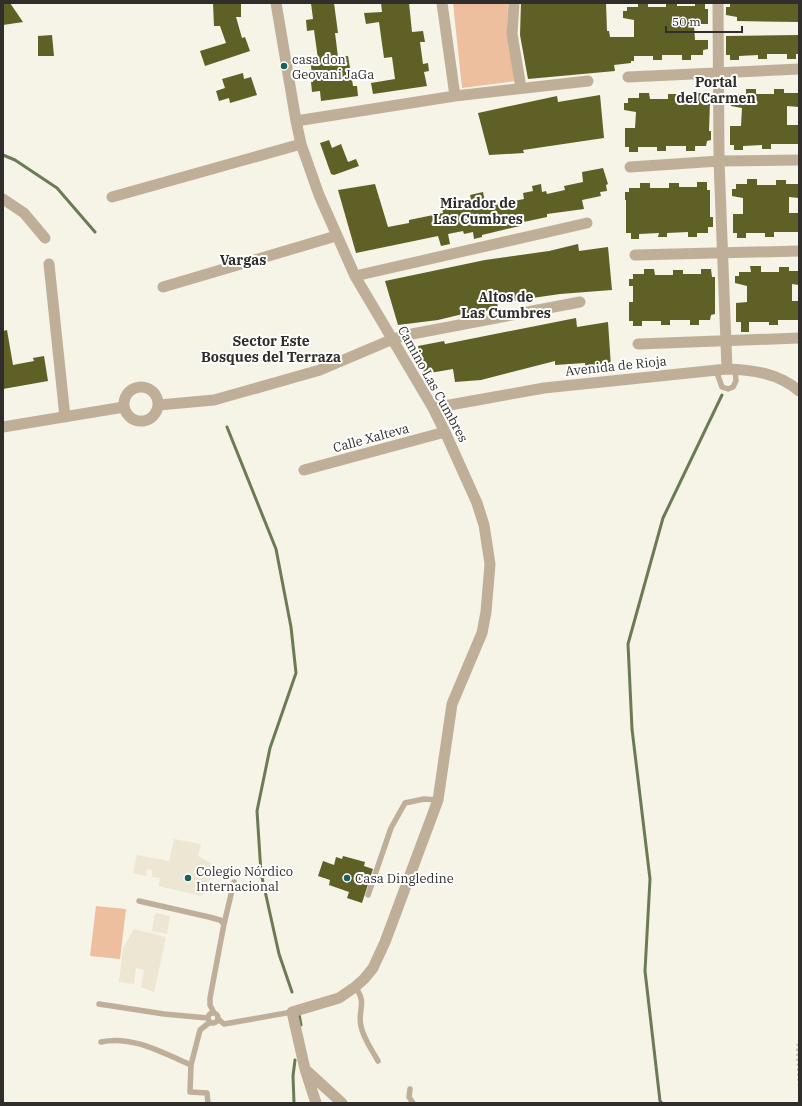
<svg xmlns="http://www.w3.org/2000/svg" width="802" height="1106" font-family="'IBM Plex Serif',serif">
  <rect width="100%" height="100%" fill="#f6f3e7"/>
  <!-- built -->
  <path fill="#ece6d3" d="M174,839L201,844L198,856L214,865L209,888L201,896L159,886L160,878L152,877V870L147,869L146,876L133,873L137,855L169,861Z
    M155,913L170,916L167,934L152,931Z
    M134,929L166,937L154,992L141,987L144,970L136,968L134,984L119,982L123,948Z"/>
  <!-- green -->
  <path fill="#eebf9e" d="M453,3H508L507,33L515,81L462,88Z
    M96,906L126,909L120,959L90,956Z"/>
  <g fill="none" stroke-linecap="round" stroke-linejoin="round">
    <!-- stream -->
    <path stroke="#6b7c55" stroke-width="3" d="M3,155L15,160L57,188L95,232
      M227,427L276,549L291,627L296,673L270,748L257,811L261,873L279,954L292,992
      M299,1014L301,1025
      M294,1103L293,1076L295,1060
      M662,1103L660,1101L645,971L650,879L632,729L628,644L663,518L722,395"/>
  </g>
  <!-- building -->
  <path fill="#5e6025" d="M3,3H10L23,22L3,25Z
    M213,3H241V17H236L242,38L245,37L250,51L205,66L200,51L226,43L220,26H214Z
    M311,3H334L338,33H335L338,57L348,56L353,86H357L358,96L321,101L320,91L312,92L311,82H313L310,59H318L314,30L307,31L306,20L313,19Z
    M381,3H409L412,32L423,31L425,42H420L423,64L428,63L429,71L424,72L427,86L373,94L371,83L395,79L392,57L384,58L379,22L366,24L364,13L382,12Z
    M521,3H606L607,31H609L610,37H634V20L623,18V11H627V7H638V3H648V7H666V3H677V6H695V3H705V9H708V24H694L695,40H708V49L703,50V55H691V60H682V55H662V60H653V56H634V61H631V63L614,65L615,71L528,79L520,35Z
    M730,3H799V22L737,21V17L726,15V7H730Z
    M52,35L54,56H38V36Z
    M799,35V54H796V59H787V54H767V59H758V55L739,56V60H730V55H726V36Z
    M243,73L244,79L251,77L257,95L230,103L229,98L219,101L216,91L225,88L222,79Z
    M746,89H756V94H774V89H784V93H799V107L787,106V125H799V144H771V149H762V145L743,146V150H734V145H730V126H741L742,108L731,106L730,98H734V94H746Z
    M639,93H649L650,99H668V94H678V98H696V93H706L707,101H710L709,131H711V140L707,141L706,146H695V151H686V146H666V151H657V147H638V152H629V147H625V128H635L636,112L624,110V103H628V98H639Z
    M600,95L604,138L523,150L524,153L489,155L478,113L557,96L558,102Z
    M329,140L332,148L341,144L348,162L356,159L359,166L334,175L331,174L320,143Z
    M603,168L608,184L606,185L607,191L600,192L601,196L582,200L584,209L547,214V217L519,223L520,226L482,235V237L474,239L473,232L464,234L463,231L448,234L450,244L441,246L438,236L356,253L338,190L375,184L388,227L409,223V220L443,213L442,205L453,202L454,208L472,204L470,195L483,192L486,207L524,199L523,193L533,191L532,186L541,184L542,192L546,191L547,194L565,190L564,186L583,182L582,172Z
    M747,179H757V185H776V180H786V184H799V198L789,197V213H799V232H774V237H765V233H746V238H737V233H733V214H743V198L732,196V189H736V184H747Z
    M697,182H707V190H710V217H713V227H708V233H697V237H688V232L667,233V237H658L659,233L639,234V239H631V233H626V200H625V192H629V188H640V183H650V188H669V183H679V187H697Z
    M578,244L579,251L608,247L612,290L560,294L497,303L499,310L467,313L438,320L398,325L385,281L485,260L549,251Z
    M750,266H761V272H779V267H789V271H799V285L792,284V301H799V320H778V325H769V322H749V332H741V322H736V303L747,302V286L735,283V276H739V272H751Z
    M644,269H654L655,275H673V270H683V274H701V269H711L712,277H715V314L711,315L710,320H699V325H690V320H670V325H661V321H642V326H633V321H629V302H633V286H629V279H633V274H644Z
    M576,318L577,327L608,322L611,367L586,369L585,363L555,365V361L481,380L455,382L453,369L424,374L418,346L444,341L445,344Z
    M7,330L13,365L34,361L33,358L44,356L48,381L3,389V331Z
    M343,856L365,862L364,866L373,869L362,903L347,898L349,892L329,885L330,880L318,876L323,861L334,865L336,857L342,859Z"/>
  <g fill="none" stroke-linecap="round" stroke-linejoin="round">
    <!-- path -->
    <path stroke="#b7b4ab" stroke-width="2" stroke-dasharray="2 3" stroke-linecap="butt" d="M799,1039L797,1048L799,1093"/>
    <!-- lane -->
    <path stroke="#c0af98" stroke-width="5.5" d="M716,370L722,387L728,389L733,387L736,381L735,369
      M368,895L391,828L405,803L424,799L438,800
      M139,901L209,917L220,920L224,924L210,998V1005L214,1013
      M224,924L234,882
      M355,987C368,1003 357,1011 361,1026C363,1038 372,1050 378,1061
      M99,1004L164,1014L208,1018
      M208 1018a5 5 0 1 1 10 0a5 5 0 1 1-10 0Z
      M218,1019L224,1024L292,1012
      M101,1042C132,1035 163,1053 191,1065
      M410,1089L409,1097L413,1103
      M208,1103L207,1093L190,1092L191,1065L200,1030L210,1022"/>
    <!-- street -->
    <path stroke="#c0af98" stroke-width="11" d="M276,3L296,121L301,144L319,195L355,276L433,408L445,432L477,503L484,525L490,564L486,612L482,633L452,704L438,800L385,942L373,968L364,979L355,987L339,998L292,1012L305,1069L316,1103
      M442,3L455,96
      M514,3L512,34L521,88
      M718,3L719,161L727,369
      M628,77L799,69
      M296,121L455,96L588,81
      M630,167L719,161L799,160
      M112,197L301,144
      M3,199L24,213L45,238
      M635,255L799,251
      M49,264L65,417
      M355,276L587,223
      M163,287L336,236
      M638,344L799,338
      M124 404a17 17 0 1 1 34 0a17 17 0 1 1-34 0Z
      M159,405L214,400L320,370L393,339L412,334L580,302
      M433,408L544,388L727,369C753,370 779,373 799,391
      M3,427L124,407
      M304,470L445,432
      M306,1070L342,1103"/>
  </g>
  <!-- markers -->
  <g fill="#17635a" stroke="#fff" stroke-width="1.5">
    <circle cx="284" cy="66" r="4"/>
    <circle cx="188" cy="878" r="4"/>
    <circle cx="347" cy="878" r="4"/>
  </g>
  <g text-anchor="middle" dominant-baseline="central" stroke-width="4" stroke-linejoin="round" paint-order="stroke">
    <!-- poi labels -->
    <g font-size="13" fill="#302e2a" stroke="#fff" text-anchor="start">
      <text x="292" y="59">casa don<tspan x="292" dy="15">Geovani JaGa</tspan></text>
      <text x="196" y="871">Colegio Nórdico<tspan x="196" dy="15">Internacional</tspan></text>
      <text x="355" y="878">Casa Dingledine</text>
    </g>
    <!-- street labels -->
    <g font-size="13" fill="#302e2a" stroke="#fff">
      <text transform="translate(616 366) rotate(-6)">Avenida de Rioja</text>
      <text transform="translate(433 384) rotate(61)">Camino Las Cumbres</text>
      <text transform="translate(371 438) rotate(-15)">Calle Xalteva</text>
    </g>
    <!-- neighbourhood labels -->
    <g font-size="14" font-weight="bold" fill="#302e2a" stroke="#fff">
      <text x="716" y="82">Portal<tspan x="716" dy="16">del Carmen</tspan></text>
      <text x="478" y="203">Mirador de<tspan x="478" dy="16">Las Cumbres</tspan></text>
      <text x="243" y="260">Vargas</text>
      <text x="506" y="297">Altos de<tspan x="506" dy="16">Las Cumbres</tspan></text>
      <text x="271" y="341">Sector Este<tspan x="271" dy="16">Bosques del Terraza</tspan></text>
    </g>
  </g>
  <!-- border -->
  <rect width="802" height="1106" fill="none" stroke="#302e2a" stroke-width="8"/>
  <!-- scale -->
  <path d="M666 26v6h76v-6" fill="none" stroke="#302e2a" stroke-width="2"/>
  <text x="672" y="26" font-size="12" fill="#302e2a" stroke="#ffffff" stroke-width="3" paint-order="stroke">50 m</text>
</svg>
